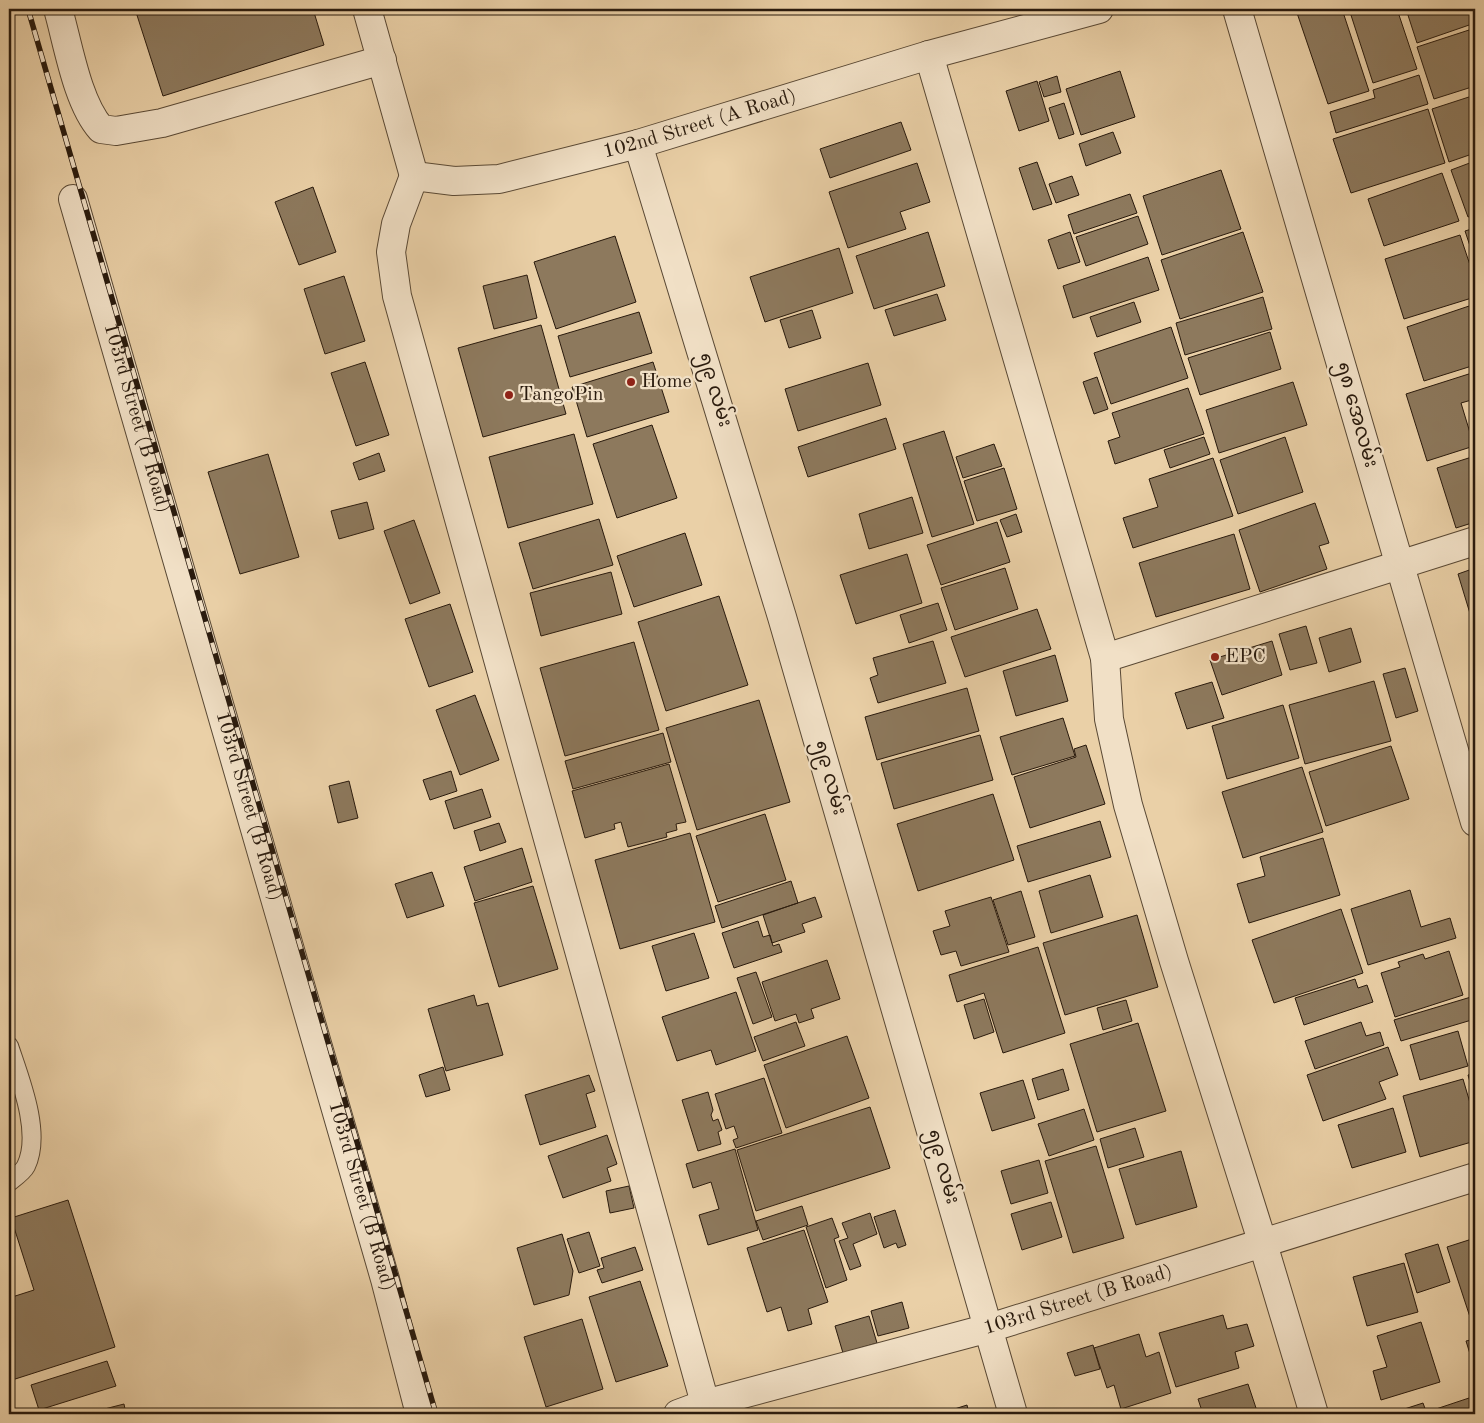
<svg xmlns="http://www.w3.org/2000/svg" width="1484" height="1423" font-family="'Old Standard TT','Noto Sans Myanmar',serif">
  <rect width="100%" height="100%" fill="#ead0a7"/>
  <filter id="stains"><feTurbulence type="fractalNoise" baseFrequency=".004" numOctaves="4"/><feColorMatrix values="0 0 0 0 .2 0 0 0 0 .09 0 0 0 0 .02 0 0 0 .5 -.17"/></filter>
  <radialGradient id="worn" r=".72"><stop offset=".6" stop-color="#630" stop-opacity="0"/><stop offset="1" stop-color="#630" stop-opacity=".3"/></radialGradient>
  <!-- building -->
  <path fill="#8d795d" stroke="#291a0d" d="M135,9H313L324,45L163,96Z
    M1300,9H1342L1369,91L1328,104L1296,10Z
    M1349,9H1397L1417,69L1373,83Z
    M1406,9H1475V23L1417,43Z
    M1469,30L1475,48V86L1434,99L1417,47Z
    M1120,71L1135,117L1081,135L1066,89Z
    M1419,75L1428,104L1336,133L1330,112L1375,98L1373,90Z
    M1057,76L1061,92L1044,97L1039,82Z
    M1037,81L1049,121L1019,131L1006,91Z
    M1475,95V153L1449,162L1432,109Z
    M1064,103L1074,134L1059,139L1049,108Z
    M1428,109L1445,163L1351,193L1333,139Z
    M901,122L911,150L830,178L820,149Z
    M1113,132L1121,153L1086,166L1079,144Z
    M1475,161V215L1468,217L1451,170Z
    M1037,162L1052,204L1033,210L1019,168Z
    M917,163L930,202L900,212L906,229L848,248L829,192Z
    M1221,170L1241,229L1162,255L1143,196Z
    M1442,173L1459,221L1384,246L1368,199Z
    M1072,176L1079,195L1056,203L1049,184Z
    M313,187L336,252L299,265L275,202Z
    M1130,194L1137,213L1074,234L1068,215Z
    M1138,216L1148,244L1086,266L1076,237Z
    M1475,228V261L1465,231Z
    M928,232L945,286L874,309L856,256Z
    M1070,232L1080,262L1058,269L1048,240Z
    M1243,232L1263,292L1180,319L1161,260Z
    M1460,235L1475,280V297L1404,319L1385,259Z
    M615,236L636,302L556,329L534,262Z
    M839,248L853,293L765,322L750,277Z
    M1148,257L1159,290L1073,318L1063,286Z
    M527,275L537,318L494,329L483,286Z
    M344,276L365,341L325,354L304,289Z
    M937,294L946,320L894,336L885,310Z
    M1263,297L1272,329L1185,355L1176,323Z
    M1134,302L1141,322L1097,337L1090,317Z
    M1475,304V365L1424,381L1407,327Z
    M812,310L821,338L789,348L780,320Z
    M639,312L652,353L570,377L558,336Z
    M541,325L566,414L483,437L458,348Z
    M1171,327L1188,378L1111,404L1094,353Z
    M1270,332L1281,369L1200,395L1188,358Z
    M365,362L389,435L356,446L331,373Z
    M653,362L669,412L587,437L572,387Z
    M868,363L881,405L798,431L785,389Z
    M1475,372V399L1461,403L1474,446L1427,461L1406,394Z
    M1097,377L1108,409L1094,414L1083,382Z
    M1293,382L1307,425L1219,453L1206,410Z
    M1188,388L1204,434L1115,464L1108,441L1120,437L1112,413Z
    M1475,406V426L1470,408Z
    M886,418L896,449L808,477L798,447Z
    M652,425L677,498L617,518L593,444Z
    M944,431L974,524L932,537L903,444Z
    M574,434L593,504L508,528L489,457Z
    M1204,437L1210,454L1170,468L1164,450Z
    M1285,437L1303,492L1238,514L1220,460Z
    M994,444L1002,466L963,478L956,457Z
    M379,453L385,471L359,480L353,463Z
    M268,454L299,557L240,574L208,472Z
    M1475,456V522L1456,528L1437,468Z
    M1213,458L1233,516L1133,548L1123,518L1158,507L1149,479Z
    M1004,468L1017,509L977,521L964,481Z
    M912,497L923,533L869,549L859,514Z
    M367,502L374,529L339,539L331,511Z
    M1315,503L1329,543L1319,546L1327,569L1260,592L1239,530Z
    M1016,514L1022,532L1007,537L1000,520Z
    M599,519L613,565L533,589L519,543Z
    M414,520L440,593L410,604L384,531Z
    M997,522L1010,562L941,585L927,545Z
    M685,533L702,585L634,607L617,556Z
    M1234,534L1250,589L1156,617L1139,563Z
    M907,554L922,603L856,624L840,575Z
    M1005,568L1018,609L955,630L941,588Z
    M1475,568V630L1458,574Z
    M611,572L622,614L541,636L530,593Z
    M719,596L748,685L666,711L638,622Z
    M938,603L947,630L909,643L900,615Z
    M450,604L473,672L429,687L405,619Z
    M1037,609L1051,649L965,677L951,637Z
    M1306,626L1317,663L1290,670L1279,634Z
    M1351,628L1361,662L1329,672L1319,638Z
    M933,641L946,683L878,703L870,678L878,675L873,658Z
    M1272,641L1282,675L1222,695L1210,660Z
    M634,642L659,730L565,756L540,668Z
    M1055,655L1068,701L1016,716L1003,671Z
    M1405,668L1418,711L1396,718L1383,674Z
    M1374,681L1391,741L1305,764L1289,705Z
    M1212,682L1224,718L1187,729L1175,693Z
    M967,688L979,731L877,760L865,717Z
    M475,695L499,760L460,775L436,710Z
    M759,700L790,802L697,830L666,728Z
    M1283,705L1299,758L1227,779L1212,726Z
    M1063,718L1075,756L1012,775L1000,737Z
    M663,733L671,762L573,789L565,761Z
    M980,735L993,780L894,809L881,763Z
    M1086,745L1105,804L1030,828L1014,777L1076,757L1074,749Z
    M1391,746L1409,799L1326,826L1309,772Z
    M669,764L686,822L676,824L677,830L666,833L667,837L628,847L621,822L614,824L615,829L585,838L572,791Z
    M1302,767L1323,832L1243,858L1222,792Z
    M451,771L457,791L430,800L423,780Z
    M349,781L358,818L338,823L329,786Z
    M482,789L491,817L454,829L445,801Z
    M993,794L1014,860L918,891L897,824Z
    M765,814L786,880L718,902L696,836Z
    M1100,821L1111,857L1028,882L1017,846Z
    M499,823L506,842L480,851L474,831Z
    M690,833L715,922L620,949L595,860Z
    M1323,838L1340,895L1249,923L1237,884L1265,876L1260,857Z
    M522,848L532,882L475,901L464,867Z
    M432,872L444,906L407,918L395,884Z
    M1090,875L1103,917L1051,933L1039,891Z
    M791,881L798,903L722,928L715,906Z
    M533,886L558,969L499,987L474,903Z
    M1410,890L1421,927L1450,918L1456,938L1368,965L1351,909Z
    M1021,891L1035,937L1008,945L993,900Z
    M815,897L822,917L802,924L805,932L772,943L763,915Z
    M991,897L1009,952L961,966L956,951L941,955L933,931L950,926L945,911Z
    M1341,909L1363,973L1274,1003L1252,940Z
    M1137,915L1158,987L1065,1015L1043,943Z
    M758,921L763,937L770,935L773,946L779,944L782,952L734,968L722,933Z
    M694,933L709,978L666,991L652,946Z
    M1038,947L1065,1033L1003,1053L984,993L957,1002L949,975Z
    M1449,951L1463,995L1395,1017L1381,973L1400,967L1398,962L1423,954L1425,959Z
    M827,960L840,999L811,1009L814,1018L799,1023L796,1014L775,1021L762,982Z
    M756,972L772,1017L753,1024L737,978Z
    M1355,979L1358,988L1367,985L1373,1002L1304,1025L1295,998Z
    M736,992L756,1051L716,1065L711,1050L677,1061L662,1017Z
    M474,995L477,1006L488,1003L503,1055L446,1071L428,1009Z
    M1471,997L1475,1019L1401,1041L1394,1020Z
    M984,999L994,1032L974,1039L964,1005Z
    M1126,1000L1132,1021L1103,1030L1097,1008Z
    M796,1022L805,1046L763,1061L754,1037Z
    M1361,1022L1366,1036L1380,1032L1384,1045L1315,1069L1305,1041Z
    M1138,1023L1166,1111L1097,1132L1070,1044Z
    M1458,1031L1468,1066L1420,1080L1410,1045Z
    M847,1036L869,1098L786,1128L764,1065Z
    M1388,1047L1398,1075L1379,1082L1386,1099L1323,1121L1307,1075Z
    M443,1067L450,1090L426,1097L419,1075Z
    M1063,1069L1069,1090L1038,1100L1032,1079Z
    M1475,1073V1100L1468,1075Z
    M589,1075L595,1091L586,1094L596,1127L540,1145L525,1095Z
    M764,1078L782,1133L736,1148L733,1140L738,1138L734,1126L726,1129L715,1094Z
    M1463,1079L1475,1120V1141L1420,1157L1403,1096Z
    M1023,1080L1035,1118L992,1131L980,1093Z
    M708,1092L713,1110L711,1115L713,1121L718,1119L722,1130L718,1132L721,1144L698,1151L682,1100Z
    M870,1107L890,1168L756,1211L737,1150Z
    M1393,1108L1406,1152L1352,1168L1338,1125Z
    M1084,1109L1094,1140L1049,1156L1038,1124Z
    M1135,1128L1144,1157L1108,1168L1100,1139Z
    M607,1135L617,1164L607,1168L611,1181L563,1198L548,1156Z
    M1096,1146L1124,1238L1073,1253L1045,1161Z
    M735,1149L758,1230L708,1245L699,1215L719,1209L711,1182L693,1188L686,1164Z
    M1181,1151L1197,1207L1136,1225L1119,1169Z
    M1039,1160L1048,1193L1011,1204L1001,1171Z
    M629,1186L634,1208L610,1213L606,1191Z
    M68,1200L115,1347L9,1381V1298L34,1290L11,1218Z
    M1051,1202L1062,1237L1022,1250L1011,1214Z
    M802,1206L808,1225L763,1240L756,1221Z
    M895,1210L906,1245L898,1248L896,1243L884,1248L874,1217Z
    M870,1213L877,1234L853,1244L861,1266L850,1270L839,1241L848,1238L842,1223Z
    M832,1218L839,1237L834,1239L847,1280L826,1288L806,1227Z
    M804,1230L828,1302L808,1309L812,1324L788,1331L781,1307L767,1312L747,1248Z
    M589,1232L600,1266L579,1273L567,1239Z
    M562,1234L573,1271L569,1295L534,1305L517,1248Z
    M1475,1238V1315L1470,1317L1447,1247Z
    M1438,1244L1450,1282L1417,1293L1405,1254Z
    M635,1247L643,1270L602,1283L597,1270L604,1268L601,1258Z
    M1404,1263L1418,1312L1367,1326L1353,1277Z
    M640,1281L668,1366L616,1382L589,1297Z
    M902,1302L909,1328L878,1336L871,1311Z
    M1223,1315L1227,1329L1247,1324L1254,1346L1235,1352L1239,1368L1176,1387L1159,1333Z
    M869,1316L877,1343L843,1353L835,1326Z
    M582,1319L603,1389L546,1407L524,1337Z
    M1421,1322L1440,1382L1381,1400L1373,1371L1387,1367L1377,1336Z
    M1139,1334L1146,1357L1159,1352L1171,1393L1121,1409L1114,1385L1107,1388L1094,1348Z
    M1475,1339V1370L1466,1341Z
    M1093,1345L1100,1369L1075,1376L1067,1353Z
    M107,1361L116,1386L39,1410L31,1385Z
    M1248,1384L1258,1414H1203L1198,1399Z
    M1475,1396V1414H1431L1430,1411Z
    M1423,1403L1427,1414H1389Z
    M124,1404L126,1414H85Z
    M967,1405L969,1414H939Z"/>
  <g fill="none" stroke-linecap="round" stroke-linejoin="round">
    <defs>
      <path id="service" d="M9,1046C20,1079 42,1133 26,1166C23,1172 14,1178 9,1182"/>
      <g id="minor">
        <path d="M58,9C68,44 77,102 101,129L116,131L162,123L382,60"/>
        <path d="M367,9L414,176"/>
        <path d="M1237,9L1475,822"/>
        <path d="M929,55L1105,658L1109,719L1128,805L1174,961L1263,1244L1314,1414"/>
        <path d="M638,144L782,617L1013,1414"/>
        <path id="s1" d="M73,199L385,1279L420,1414"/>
        <path d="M1105,658L1475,541"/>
        <path id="s2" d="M678,1414L705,1404L989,1328L1475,1177"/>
        <path id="s3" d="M708,1414L397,296L391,252L396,224L414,176L454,181L499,179L638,144L929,55L1099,9"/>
      </g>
    </defs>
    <!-- service casing -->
    <use href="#service" stroke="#594834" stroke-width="20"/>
    <!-- minor casing -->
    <use href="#minor" stroke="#594834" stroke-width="30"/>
    <!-- service -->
    <use href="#service" stroke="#f1e0c6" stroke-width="18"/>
    <!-- minor -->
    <use href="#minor" stroke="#f1e0c6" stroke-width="28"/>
    <defs>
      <path id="rail" d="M28,9L436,1414"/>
    </defs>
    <!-- rail casing -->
    <use href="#rail" stroke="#291a0d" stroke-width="5.5"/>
    <!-- rail -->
    <use href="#rail" stroke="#f1e0c6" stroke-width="4" stroke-dasharray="11" stroke-linecap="butt"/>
  </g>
  <!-- markers -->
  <g fill="#8f2418" stroke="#f1e0c6" stroke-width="2">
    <circle cx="631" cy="382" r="5"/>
    <circle cx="509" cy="395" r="5"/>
    <circle cx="1215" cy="657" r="5"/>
  </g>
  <g text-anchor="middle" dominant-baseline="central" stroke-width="4.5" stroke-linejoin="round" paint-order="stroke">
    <!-- street labels -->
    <g font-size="20" fill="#291a0d" stroke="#f1e0c6">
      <text stroke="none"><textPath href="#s3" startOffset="1578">102nd Street (A Road)</textPath></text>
      <text transform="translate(714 390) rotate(73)">၅၉ လမ်း</text>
      <text transform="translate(1356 415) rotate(74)">၅၈ အေလမ်း</text>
      <text stroke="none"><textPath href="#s1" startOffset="228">103rd Street (B Road)</textPath></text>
      <text transform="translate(829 778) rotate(74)">၅၉ လမ်း</text>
      <text stroke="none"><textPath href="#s1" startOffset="632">103rd Street (B Road)</textPath></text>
      <text transform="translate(942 1167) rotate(74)">၅၉ လမ်း</text>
      <text stroke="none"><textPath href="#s1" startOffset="1038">103rd Street (B Road)</textPath></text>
      <text stroke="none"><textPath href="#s2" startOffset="416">103rd Street (B Road)</textPath></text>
    </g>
    <!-- poi labels -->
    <g font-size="20" fill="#291a0d" stroke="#f1e0c6" text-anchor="start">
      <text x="641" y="382">Home</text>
      <text x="519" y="395">TangoPin</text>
      <text x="1225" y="657">EPC</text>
    </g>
  </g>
  <!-- margin -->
  <rect width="1484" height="1423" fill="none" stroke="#ead0a7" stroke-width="30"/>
  <rect x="10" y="10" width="1464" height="1403" fill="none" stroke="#291a0d" stroke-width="2.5"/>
  <rect x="15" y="15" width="1454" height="1393" fill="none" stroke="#291a0d"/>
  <rect width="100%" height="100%" filter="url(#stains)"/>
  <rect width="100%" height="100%" fill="url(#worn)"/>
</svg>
